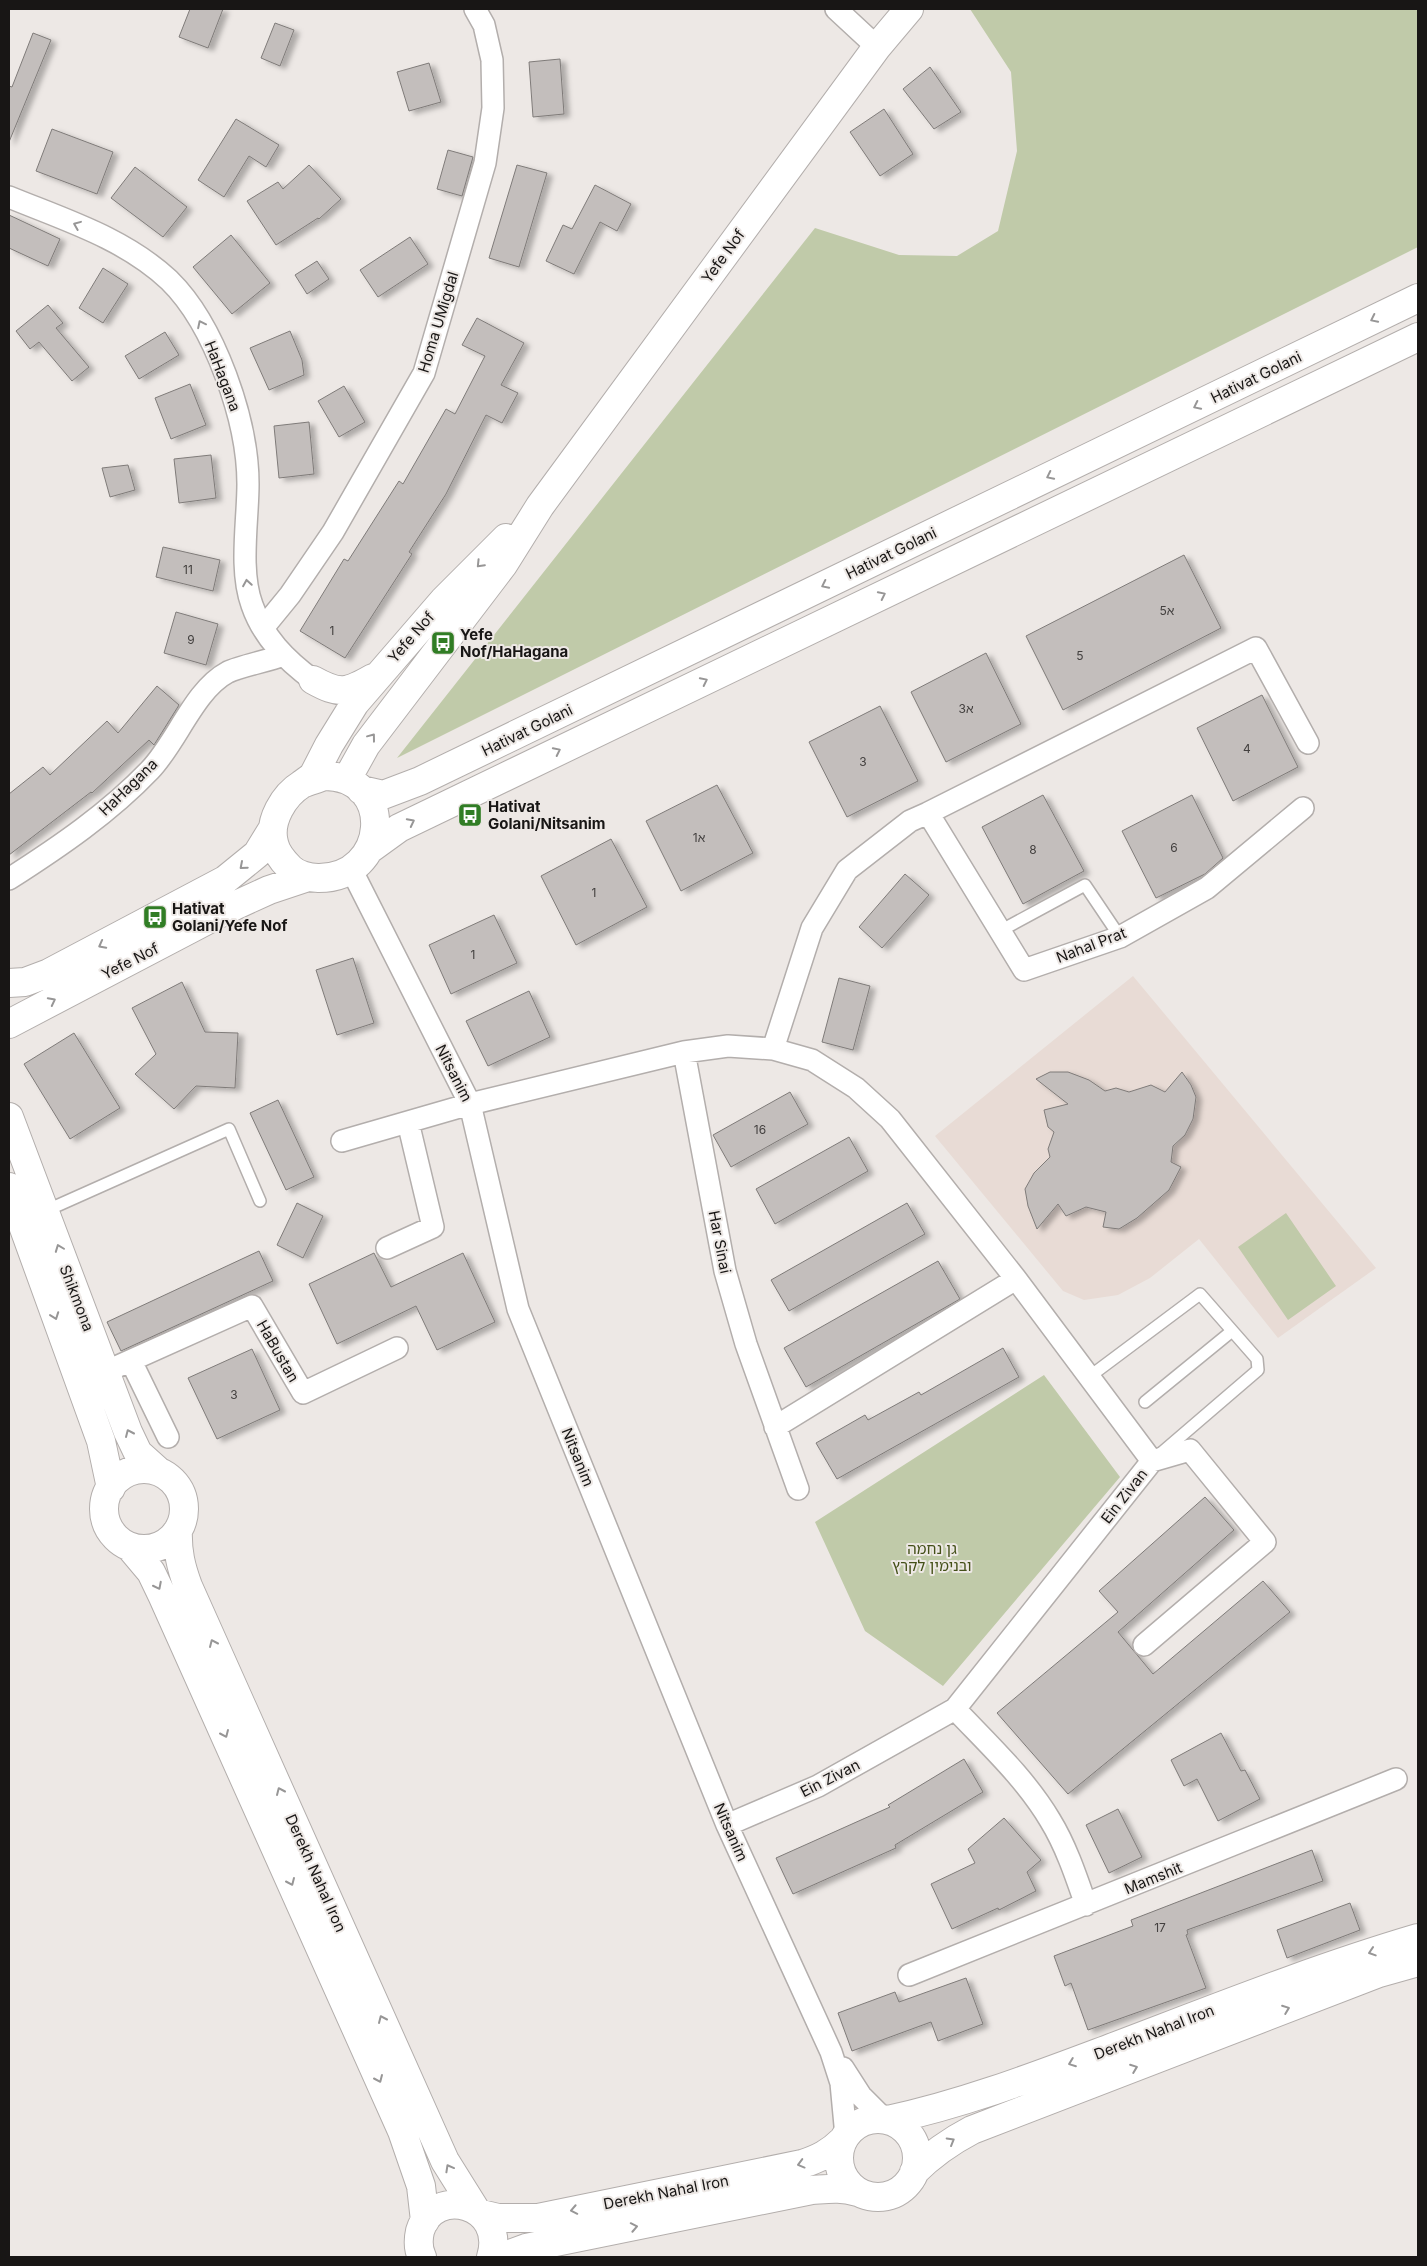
<svg xmlns="http://www.w3.org/2000/svg" width="1427" height="2266" font-family="Inter,'Noto Sans Hebrew',sans-serif">
  <defs>
    <filter id="shadow"><feDropShadow dx="5.5" dy="3" stdDeviation="2.5" flood-color="#0004"/></filter>
  </defs>
  <rect width="100%" height="100%" fill="#ede8e5"/>
  <!-- built -->
  <path fill="#e8dbd5" d="M1133,976L1376,1268L1278,1338L1199,1239L1150,1278L1118,1295L1084,1300L1063,1291L935,1136Z"/>
  <!-- green -->
  <path fill="#c0caa9" d="M970,9H1418V247L397,758L815,228L899,255L957,256L998,231L1017,151L1011,72Z
    M1286,1213L1336,1286L1288,1320L1238,1247Z
    M1044,1375L1120,1477L943,1686L865,1631L815,1522Z"/>
  <!-- building -->
  <path fill="#c3bebc" stroke="#7f7b79" filter="url(#shadow)" d="M190,9H223L208,48L179,37Z
    M275,23L294,30L280,66L261,58Z
    M33,33L51,40L9,142V86L12,87Z
    M560,59L564,114L533,117L529,62Z
    M429,63L441,102L409,111L397,72Z
    M930,67L961,112L934,129L903,89Z
    M884,109L913,154L880,176L850,132Z
    M236,119L279,145L266,167L249,156L224,197L198,180Z
    M52,129L113,152L97,194L36,171Z
    M448,150L473,157L462,196L437,189Z
    M309,165L341,199L319,219L318,218L276,245L247,201L278,182L283,189Z
    M517,165L547,173L519,267L489,258Z
    M135,167L187,207L163,237L111,198Z
    M595,185L631,204L617,231L600,222L574,274L546,261L563,225L572,229Z
    M9,215L60,239L48,266L9,248Z
    M231,235L270,283L232,314L193,267Z
    M410,237L428,264L378,297L360,270Z
    M317,261L329,279L307,294L295,275Z
    M103,268L128,284L103,323L79,308Z
    M48,305L63,323L56,328L89,367L72,381L39,342L30,349L16,331Z
    M477,318L524,343L501,385L518,393L502,423L486,415L446,494L409,552L412,554L345,658L300,631L344,559L348,561L399,481L403,484L446,409L455,414L485,356L462,345Z
    M290,331L302,360L304,375L269,390L250,348Z
    M165,332L179,355L139,379L125,356Z
    M190,384L206,425L171,439L155,398Z
    M344,386L365,422L339,437L318,401Z
    M309,422L314,474L279,478L274,426Z
    M211,455L216,498L179,503L174,459Z
    M128,465L135,490L110,497L102,468Z
    M163,547L220,560L213,591L156,577Z
    M1184,555L1221,628L1063,710L1026,636Z
    M176,612L218,624L206,665L164,653Z
    M986,653L1021,724L946,762L911,692Z
    M157,686L179,705L154,745L149,740L92,793L91,792L9,855V794L43,767L50,775L107,721L118,733Z
    M1262,695L1298,767L1233,801L1197,728Z
    M880,706L918,781L847,817L809,742Z
    M717,785L753,853L681,891L646,821Z
    M1043,795L1084,871L1023,904L982,827Z
    M1192,795L1223,858L1205,874L1156,898L1122,831Z
    M611,839L647,907L576,945L541,876Z
    M905,874L929,895L882,948L859,927Z
    M494,915L517,963L451,994L429,945Z
    M353,958L374,1023L337,1035L316,970Z
    M839,978L870,986L853,1050L822,1042Z
    M182,982L205,1032L238,1033L235,1088L196,1086L174,1109L135,1074L156,1054L132,1008Z
    M529,991L550,1037L488,1066L466,1021Z
    M74,1033L120,1108L70,1139L24,1064Z
    M1050,1072H1068L1089,1080L1105,1091L1116,1088L1129,1092L1151,1085L1165,1092L1182,1072L1191,1085L1196,1097L1193,1119L1185,1135L1173,1146L1171,1162L1181,1167L1169,1190L1137,1218L1119,1229L1103,1227L1106,1212L1086,1207L1066,1216L1058,1204L1037,1229L1028,1206L1025,1189L1034,1173L1050,1157L1048,1149L1054,1132L1048,1127L1044,1110L1068,1104L1036,1079Z
    M790,1092L808,1124L731,1167L713,1135Z
    M278,1100L314,1177L286,1190L250,1113Z
    M849,1137L868,1171L775,1224L756,1189Z
    M297,1203L323,1216L303,1258L277,1245Z
    M907,1203L925,1234L789,1311L771,1280Z
    M259,1251L273,1281L121,1351L107,1322Z
    M374,1253L391,1287L463,1253L495,1322L437,1350L416,1306L337,1344L309,1284Z
    M938,1261L960,1299L806,1387L784,1348Z
    M1003,1348L1019,1377L837,1479L816,1443L865,1415L868,1420L919,1392L921,1395Z
    M252,1349L280,1410L217,1439L188,1378Z
    M1205,1497L1234,1530L1118,1632L1153,1674L1263,1581L1290,1612L1068,1794L997,1713L1118,1612L1099,1591Z
    M1221,1733L1241,1771L1245,1770L1260,1799L1218,1821L1197,1779L1184,1786L1171,1760Z
    M964,1759L983,1792L895,1845L896,1848L793,1894L776,1858L890,1807L888,1805Z
    M1118,1809L1142,1857L1109,1873L1086,1825Z
    M1004,1818L1041,1860L1027,1872L1036,1891L999,1910L998,1908L952,1929L931,1884L975,1863L968,1849Z
    M1312,1850L1323,1881L1187,1930L1188,1934L1186,1935L1206,1988L1088,2030L1071,1983L1065,1986L1054,1956L1133,1926L1131,1920Z
    M1350,1903L1360,1930L1287,1958L1277,1930Z
    M966,1978L983,2024L938,2041L931,2022L852,2051L838,2013L895,1992L899,2002Z"/>
  <g fill="none" stroke-linecap="round" stroke-linejoin="round">
    <defs>
      <path id="lane" d="M1000,931L1085,885L1120,937
        M43,1212L229,1129L260,1201
        M1089,1377L1200,1294L1257,1359L1258,1370L1159,1455
        M1145,1402L1232,1331"/>
      <path id="street" d="M836,9L877,47
        M9,197C65,220 124,238 169,280C215,325 248,421 248,484C248,521 239,570 252,605C263,637 286,660 313,680
        M263,628L290,595L333,532L424,373L485,163L493,108L492,60L484,25L475,9
        M928,813L1256,648L1308,743
        M351,869L470,1104L518,1309L727,1825L831,2052L841,2083L846,2136
        M9,879C59,847 109,813 150,770C177,742 194,690 228,672C241,666 268,661 283,655
        M773,1049L812,928L847,870L910,821L928,813L1024,970L1120,937L1207,888L1303,808
        M684,1052L725,1271L746,1344L798,1489
        M342,1141L470,1104L684,1052L728,1046L773,1049L812,1060L856,1088L890,1119L1016,1279L1152,1461
        M387,1248L433,1227L408,1122
        M131,1361L168,1437
        M105,1372L252,1306L303,1393L397,1348
        M775,1427L1016,1279
        M955,1709C988,1744 1025,1778 1050,1820C1066,1846 1076,1876 1086,1905
        M727,1825L818,1786L955,1709L1152,1461L1190,1450L1265,1542L1144,1645
        M909,1975L1396,1779
        M843,2068L861,2096L884,2119"/>
      <path id="secondary" d="M313,680C340,695 347,693 373,678
        M324,776C397,776 389,879 318,878C309,878 297,875 290,868C283,861 276,853 274,843C268,821 284,795 302,784C309,781 317,779 324,776Z
        M349,780L351,772L366,745L503,565L540,506L877,47L909,9
        M302,784L313,776L329,745L355,703L444,600L506,538
        M361,790L383,795L420,781L1418,298
        M370,849L399,828L426,815L1418,337
        M9,983L25,982L49,973L225,880L257,854L273,828
        M9,1024L234,906L269,890L308,877
        M9,1117L128,1432L138,1453L158,1471
        M9,1187L101,1441L111,1488
        M104 1509a40 40 0 1 1 80 0a40 40 0 1 1-80 0Z
        M178,1530C177,1551 181,1567 188,1586L445,2161L475,2209
        M130,1547L151,1572L163,1597L402,2131L421,2186L425,2221
        M839 2158a39 39 0 1 1 78 0a39 39 0 1 1-78 0Z
        M888,2120C963,2104 1036,2076 1108,2049C1211,2010 1313,1969 1418,1938
        M914,2172C932,2154 949,2142 972,2130L1379,1973L1418,1962
        M481,2214L498,2218H538L802,2164C818,2159 830,2153 843,2140
        M422,2257C418,2249 418,2240 420,2231C434,2184 507,2204 491,2257
        M502,2257L526,2248L812,2190C828,2189 841,2187 857,2192"/>
    </defs>
    <!-- lane casing -->
    <use href="#lane" stroke="#b3aeac" stroke-width="14"/>
    <!-- street casing -->
    <use href="#street" stroke="#b3aeac" stroke-width="24"/>
    <!-- secondary casing -->
    <use href="#secondary" stroke="#b3aeac" stroke-width="30"/>
    <!-- lane -->
    <use href="#lane" stroke="#fff" stroke-width="11"/>
    <!-- street -->
    <use href="#street" stroke="#fff" stroke-width="21"/>
    <!-- secondary -->
    <use href="#secondary" stroke="#fff" stroke-width="28"/>
  </g>
  <!-- one-way arrows -->
  <defs><path id="oneway-chevron" d="M-2-3.5L2.5 0L-2 3.5" fill="none" stroke-width="1.6" stroke-linecap="round" stroke-linejoin="round" transform="scale(1.25)"/></defs>
  <g stroke="#979696">
    <use href="#oneway-chevron" transform="translate(77 225) rotate(-158)"/>
    <use href="#oneway-chevron" transform="translate(1374 319) rotate(154)"/>
    <use href="#oneway-chevron" transform="translate(201 324) rotate(-116)"/>
    <use href="#oneway-chevron" transform="translate(1197 406) rotate(154)"/>
    <use href="#oneway-chevron" transform="translate(1050 476) rotate(154)"/>
    <use href="#oneway-chevron" transform="translate(480 564) rotate(134)"/>
    <use href="#oneway-chevron" transform="translate(247 583) rotate(-99)"/>
    <use href="#oneway-chevron" transform="translate(825 585) rotate(154)"/>
    <use href="#oneway-chevron" transform="translate(882 595) rotate(-26)"/>
    <use href="#oneway-chevron" transform="translate(704 681) rotate(-26)"/>
    <use href="#oneway-chevron" transform="translate(372 737) rotate(-53)"/>
    <use href="#oneway-chevron" transform="translate(557 751) rotate(-26)"/>
    <use href="#oneway-chevron" transform="translate(411 822) rotate(-27)"/>
    <use href="#oneway-chevron" transform="translate(243 866) rotate(139)"/>
    <use href="#oneway-chevron" transform="translate(102 945) rotate(152)"/>
    <use href="#oneway-chevron" transform="translate(52 1001) rotate(-27)"/>
    <use href="#oneway-chevron" transform="translate(59 1248) rotate(-111)"/>
    <use href="#oneway-chevron" transform="translate(55 1316) rotate(70)"/>
    <use href="#oneway-chevron" transform="translate(129 1433) rotate(-114)"/>
    <use href="#oneway-chevron" transform="translate(158 1586) rotate(63)"/>
    <use href="#oneway-chevron" transform="translate(213 1643) rotate(-114)"/>
    <use href="#oneway-chevron" transform="translate(225 1734) rotate(66)"/>
    <use href="#oneway-chevron" transform="translate(280 1791) rotate(-114)"/>
    <use href="#oneway-chevron" transform="translate(291 1882) rotate(66)"/>
    <use href="#oneway-chevron" transform="translate(1372 1952) rotate(162)"/>
    <use href="#oneway-chevron" transform="translate(1286 2009) rotate(-21)"/>
    <use href="#oneway-chevron" transform="translate(382 2019) rotate(-114)"/>
    <use href="#oneway-chevron" transform="translate(1072 2063) rotate(159)"/>
    <use href="#oneway-chevron" transform="translate(1134 2068) rotate(-21)"/>
    <use href="#oneway-chevron" transform="translate(379 2079) rotate(66)"/>
    <use href="#oneway-chevron" transform="translate(951 2141) rotate(-30)"/>
    <use href="#oneway-chevron" transform="translate(801 2164) rotate(165)"/>
    <use href="#oneway-chevron" transform="translate(449 2168) rotate(-119)"/>
    <use href="#oneway-chevron" transform="translate(574 2210) rotate(169)"/>
    <use href="#oneway-chevron" transform="translate(634 2227) rotate(-11)"/>
  </g>
  <!-- icons -->
  <defs>
    <symbol id="bus-square" viewBox="-11 -11 22 22"><rect x="-9" y="-9" width="18" height="18" rx="4" fill="#317d25" stroke="#ede8e5"/><path d="M-5-6H5V4H4V6H2V4H-2V6H-4V4H-5ZM-3.5-4V0h7V-4ZM-3.5 1.2v1.5H-2V1.2ZM2 1.2v1.5H3.5V1.2Z" fill="#fff"/></symbol>
  </defs>
  <g fill-rule="evenodd">
    <use href="#bus-square" x="429" y="629" width="28" height="28"/>
    <use href="#bus-square" x="456" y="801" width="28" height="28"/>
    <use href="#bus-square" x="141" y="903" width="28" height="28"/>
  </g>
  <g text-anchor="middle" dominant-baseline="central" stroke-width="4" stroke-linejoin="round" paint-order="stroke">
    <!-- number labels -->
    <g font-size="12" fill="#43403f">
      <text x="188" y="569">11</text>
      <text x="1167" y="610">5א</text>
      <text x="332" y="630">1</text>
      <text x="191" y="639">9</text>
      <text x="1080" y="655">5</text>
      <text x="966" y="708">3א</text>
      <text x="1247" y="748">4</text>
      <text x="863" y="761">3</text>
      <text x="699" y="837">1א</text>
      <text x="1174" y="847">6</text>
      <text x="1033" y="849">8</text>
      <text x="594" y="892">1</text>
      <text x="473" y="954">1</text>
      <text x="760" y="1129">16</text>
      <text x="234" y="1394">3</text>
      <text x="1160" y="1927">17</text>
    </g>
    <!-- street labels -->
    <g font-size="15" fill="#181615" stroke="#ede8e5">
      <text transform="translate(723 256) rotate(-54)">Yefe Nof</text>
      <text transform="translate(438 322) rotate(-73)">Homa UMigdal</text>
      <text transform="translate(223 376) rotate(69)">HaHagana</text>
      <text transform="translate(1256 377) rotate(-26)">Hativat Golani</text>
      <text transform="translate(891 553) rotate(-26)">Hativat Golani</text>
      <text transform="translate(411 637) rotate(-49)">Yefe Nof</text>
      <text transform="translate(527 730) rotate(-26)">Hativat Golani</text>
      <text transform="translate(128 787) rotate(-44)">HaHagana</text>
      <text transform="translate(1091 945) rotate(-21)">Nahal Prat</text>
      <text transform="translate(130 961) rotate(-27)">Yefe Nof</text>
      <text transform="translate(454 1073) rotate(63)">Nitsanim</text>
      <text transform="translate(720 1242) rotate(79)">Har Sinai</text>
      <text transform="translate(77 1298) rotate(69)">Shikmona</text>
      <text transform="translate(278 1351) rotate(60)">HaBustan</text>
      <text transform="translate(578 1457) rotate(68)">Nitsanim</text>
      <text transform="translate(1124 1496) rotate(-52)">Ein Zivan</text>
      <text transform="translate(830 1778) rotate(-27)">Ein Zivan</text>
      <text transform="translate(731 1832) rotate(66)">Nitsanim</text>
      <text transform="translate(316 1873) rotate(66)">Derekh Nahal Iron</text>
      <text transform="translate(1153 1878) rotate(-22)">Mamshit</text>
      <text transform="translate(1154 2032) rotate(-21)">Derekh Nahal Iron</text>
      <text transform="translate(666 2192) rotate(-11)">Derekh Nahal Iron</text>
    </g>
    <!-- poi labels -->
    <g font-size="15" font-weight="bold" fill="#181615" stroke="#ede8e5" text-anchor="start">
      <text x="460" y="634">Yefe<tspan x="460" dy="17">Nof/HaHagana</tspan></text>
      <text x="488" y="806">Hativat<tspan x="488" dy="17">Golani/Nitsanim</tspan></text>
      <text x="172" y="908">Hativat<tspan x="172" dy="17">Golani/Yefe Nof</tspan></text>
    </g>
    <!-- park labels -->
    <g font-size="15" fill="#445018" stroke="#ede8e5">
      <text x="932" y="1548">גן נחמה<tspan x="932" dy="17">ובנימין לקרץ</tspan></text>
    </g>
  </g>
  <!-- border -->
  <rect width="1427" height="2266" fill="none" stroke="#181615" stroke-width="20"/>
</svg>
